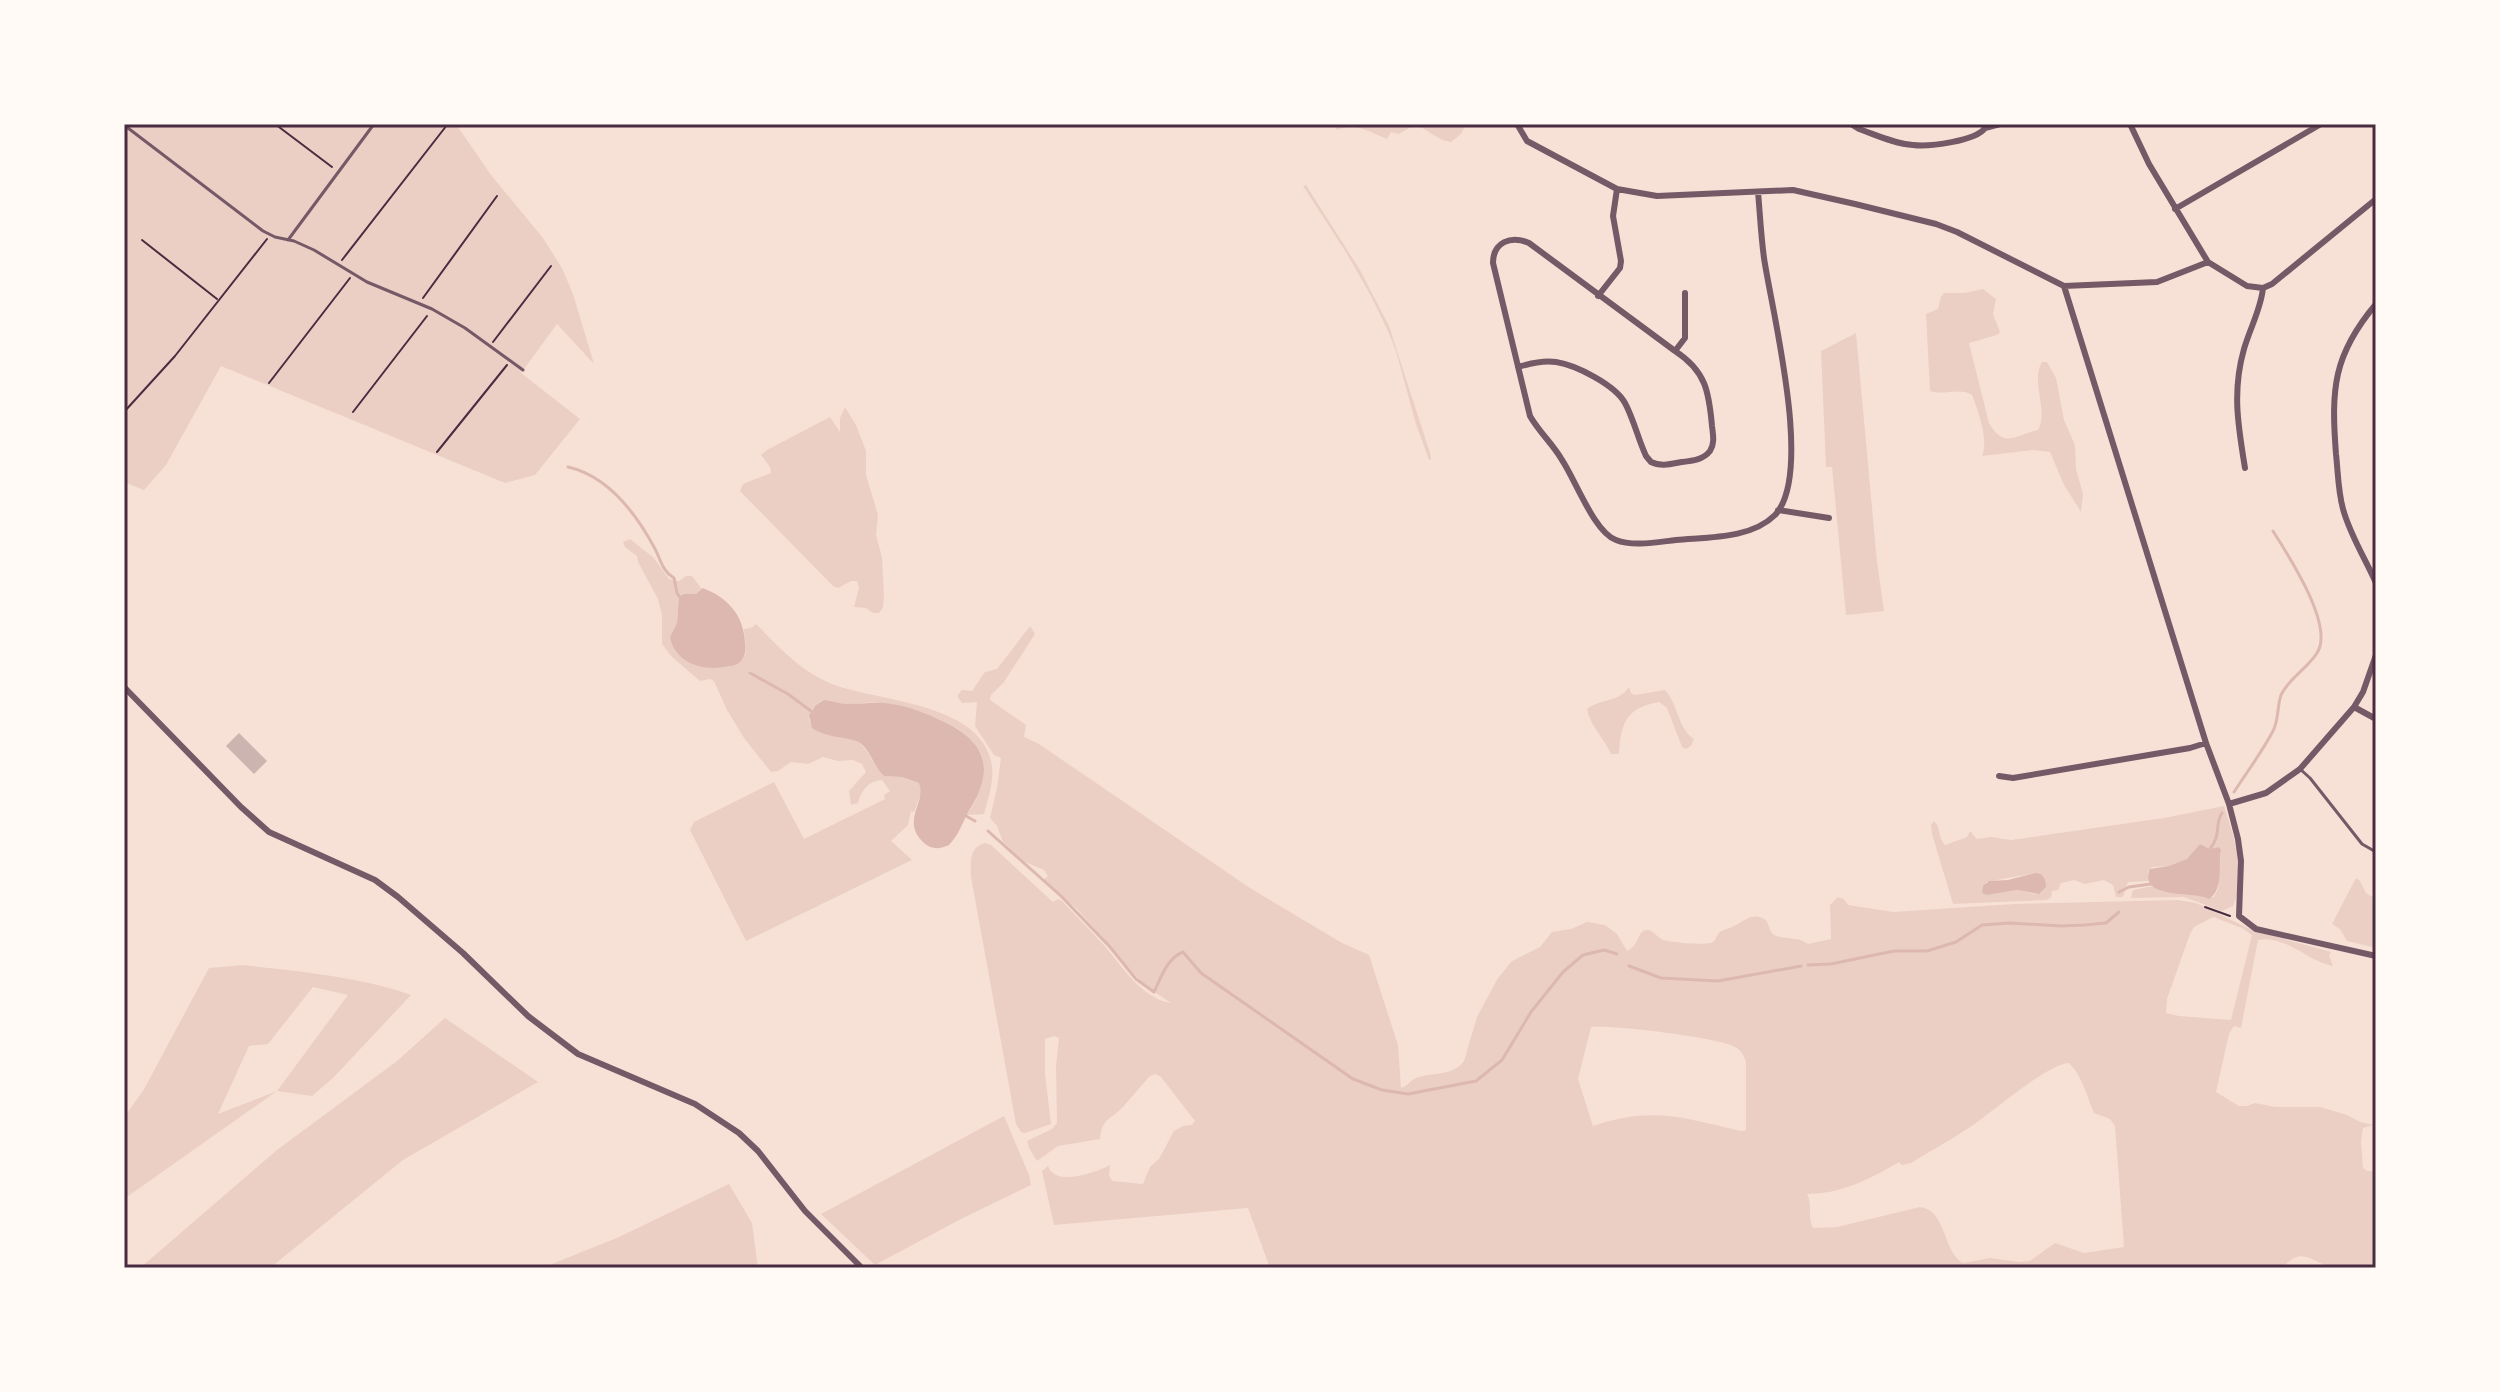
<svg xmlns="http://www.w3.org/2000/svg" width="2500" height="1392" font-family="Manrope,sans-serif">
  <rect width="100%" height="100%" fill="#f7e1d7"/>
  <!-- green -->
  <path fill="#ebcfc5" fill-rule="evenodd" d="M124,124H456L491,175L543,238L562,268L573,294L594,364L557,324L521,373L580,419L535,475L505,483L221,366L166,465L144,490L124,482Z
    M1333,124H1432L1436,125L1466,124L1461,134L1451,142L1442,140L1416,124L1399,134L1391,132L1387,139C1369,132 1357,122 1337,130Z
    M1306,185L1360,270L1389,326L1430,453L1431,459L1429,460L1416,424L1396,351L1388,331L1371,296L1347,254L1303,186Z
    M1983,289L1996,299L1993,314L2000,332L1997,335L1969,343L1989,423C2004,450 2017,434 2038,430C2049,410 2030,381 2042,362H2047L2056,378L2064,420L2075,445L2076,469L2083,494L2081,512L2064,485L2050,452L2033,450L1982,456C1989,440 1978,411 1972,395C1960,387 1943,396 1930,391L1926,314L1938,309L1941,297L1944,293H1965Z
    M1856,333L1877,562L1884,611L1846,615L1832,467H1826L1821,351Z
    M845,407L856,425L866,451V475L878,515L876,535L882,557L884,596L883,608L879,613H873L866,608L854,607L859,588L857,581H851L838,588L833,586L740,491L743,484L771,473L770,467L761,455L767,450L830,417L840,432V418Z
    M630,539L654,558L669,579L679,581L686,576H692L701,588L696,594L679,597L677,623L670,637C674,663 702,670 725,667C730,666 738,665 742,660C749,653 744,637 744,629L751,628L756,624C779,647 800,671 832,684C878,702 983,702 992,766C994,782 988,799 984,814L967,815C998,767 986,739 936,718C919,711 900,705 882,703C869,701 857,705 845,704C839,703 832,700 826,700C818,700 812,709 809,716C810,740 840,734 856,741C869,747 873,767 884,776L902,777L921,784V793L914,812L911,811L908,825L891,841L912,860L746,941L690,830L694,822L774,782L804,839L885,799L884,795L890,791L882,780C868,781 861,791 858,803L851,805L849,791L866,772L862,764L853,760L838,761L823,757L808,764L791,762L778,771L771,772L744,738L727,710L714,681L710,679L700,681L672,657L662,644V615L658,599L638,562L637,556L625,547L623,542Z
    M1030,626L1035,634L1004,682L991,695L990,700L1026,725L1024,737L1039,744L1250,888L1342,943L1369,955L1398,1045L1401,1088C1408,1086 1409,1081 1416,1078C1432,1072 1454,1076 1464,1061L1477,1017L1498,978L1512,961L1540,947L1552,932L1571,929L1587,922L1605,925L1617,934L1627,951C1640,945 1637,930 1647,930C1653,930 1657,937 1663,940C1668,942 1708,946 1713,942C1716,940 1717,934 1720,932C1724,929 1728,929 1732,927C1745,921 1752,911 1766,920C1768,923 1769,928 1771,932C1777,941 1797,935 1808,944L1831,939L1830,905L1838,897L1844,899L1848,905L1893,912L2014,904L2178,900L2196,903L2252,930L2331,952L2329,955L2333,966C2308,962 2285,934 2258,940L2241,1028L2234,1026L2229,1034L2216,1092L2239,1106H2247L2255,1103L2275,1107H2320L2347,1115L2360,1122L2373,1125L2363,1128L2361,1141L2363,1168L2367,1171H2376V1268C2363,1268 2348,1270 2336,1268C2314,1265 2302,1243 2283,1268H1270L1248,1208L1054,1225L1042,1171L1048,1166C1055,1187 1095,1173 1110,1165L1109,1175L1112,1181L1143,1184L1150,1167L1159,1159L1174,1131L1183,1126L1192,1125L1195,1121L1161,1077L1155,1074L1149,1077C1140,1087 1131,1098 1122,1108C1110,1120 1102,1118 1100,1139L1058,1146L1037,1161L1029,1148L1027,1141L1052,1129L1057,1123L1056,1066L1059,1038L1054,1036L1045,1039V1074L1051,1124L1025,1133L1021,1132L1016,1124L971,877C971,863 968,848 985,843L991,845L1053,902L1058,899L1062,901C1075,915 1089,929 1102,943C1122,965 1140,998 1171,1003L1144,985L1078,910L1043,880L1048,876L1044,870L1025,862L1003,842L997,826L990,818L997,788L1001,758L994,755L975,726L977,702L962,703L957,696L962,690L972,691L985,672L997,669ZM2213,917L2242,928L2252,935L2231,1020L2179,1016L2166,1013L2167,999L2190,934L2194,927ZM1591,1027C1613,1025 1717,1037 1735,1047C1742,1051 1744,1056 1746,1062V1130L1741,1131C1683,1118 1653,1106 1593,1126L1578,1079ZM2069,1063C2082,1075 2087,1097 2094,1113L2110,1119L2115,1126L2124,1247L2084,1253L2055,1243L2030,1261L2020,1262L1990,1258L1963,1263C1942,1251 1947,1210 1920,1207L1837,1227L1813,1228C1807,1217 1813,1204 1807,1194C1841,1194 1870,1179 1899,1162L1902,1165L1911,1163C1930,1151 1951,1140 1970,1127C1993,1112 2045,1065 2069,1063Z
    M1629,687L1631,693L1635,695L1665,690C1678,704 1678,729 1694,739L1691,746L1686,749L1682,747L1667,708L1659,702C1625,708 1621,724 1619,754H1611C1604,738 1590,726 1587,709C1599,699 1620,702 1629,687Z
    M2224,806C2234,837 2247,874 2233,906L2222,911L2184,897L2131,898L2133,890L2153,886L2178,894L2214,897L2218,889L2221,850L2219,847L2210,849L2200,844L2188,859L2169,866L2152,867L2148,872L2149,881L2128,882L2123,897H2116L2113,885L2104,880L2085,884L2074,880L2061,883L2058,890L2052,891L2051,898L2046,900L1953,904L1932,834L1931,825L1934,821C1941,827 1938,838 1945,845L1967,837L1970,831L1977,839L1991,837L2011,840L2164,818ZM2035,873L2042,892L2035,894L2017,890L1987,895L1986,882Z
    M2356,878L2360,881L2366,893L2376,899V948L2347,941L2340,929L2332,924Z
    M243,965C299,972 357,976 411,995L334,1077L312,1096L277,1091L124,1199V1117L143,1091L209,968ZM313,987L348,995L277,1091L218,1114L249,1046L268,1044Z
    M445,1018L538,1082L403,1160L270,1268H140L277,1150L397,1061Z
    M1004,1116L1029,1175L1031,1185L961,1219L875,1265L821,1214Z
    M729,1184L752,1223L758,1268H542L619,1237Z"/>
  <!-- water -->
  <path fill="#dcb8b0" d="M702,588C728,597 744,616 745,643C746,649 745,657 741,661C737,666 730,666 724,667C701,671 674,662 670,637L677,623L679,597L684,594H696Z
    M824,700C832,700 840,704 848,704C861,704 873,702 885,703C903,705 921,711 938,719C982,738 998,765 970,809C963,821 959,835 949,845C940,849 932,850 924,843C900,821 927,802 919,783L902,777L884,776C873,767 870,746 856,741C842,736 826,738 812,728L809,715L816,705Z
    M2200,844L2210,849L2219,847L2221,850C2218,866 2224,889 2209,899C2196,891 2137,900 2150,869L2169,866L2187,859Z
    M2035,873C2044,873 2046,880 2046,887L2039,894L2017,890L1987,895L1982,893L1983,886L1989,881L2008,880Z"/>
  <g fill="none" stroke-linecap="round" stroke-linejoin="round">
    <!-- stream -->
    <path stroke="#dcb8b0" stroke-width="3" d="M568,467C608,476 635,512 654,547C661,559 661,570 674,578L677,593L681,599
      M750,673L788,694L811,711
      M2234,792C2247,772 2262,752 2273,731C2279,720 2277,706 2281,695C2289,678 2307,669 2317,653C2335,626 2288,555 2273,531
      M966,816L975,821
      M988,831L1061,896L1110,947L1136,979L1154,992C1161,978 1167,958 1183,952L1201,973L1353,1079L1382,1090L1408,1094L1476,1081L1502,1060L1531,1012L1563,972L1583,955L1604,950L1617,954
      M2210,849C2222,833 2214,825 2222,813
      M2119,892L2129,887L2151,884
      M1808,965L1831,964L1894,951H1927L1956,942L1982,925L2010,923L2061,926L2085,925L2106,923L2119,912
      M1629,966L1661,978L1718,981L1801,966"/>
  </g>
  <!-- building -->
  <path fill="#ccb4b1" d="M239,733L267,761L254,774L226,746Z"/>
  <g fill="none" stroke-linecap="round" stroke-linejoin="round">
    <!-- path -->
    <path stroke="#4a2c40" stroke-width="2" d="M275,124L332,167
      M142,240L217,299
      M342,260L447,125
      M423,298L497,196
      M493,342L551,266
      M269,383L350,278
      M124,412L175,356L267,239
      M353,412L427,316
      M437,452L507,365
      M2205,907L2230,916"/>
    <!-- service -->
    <path stroke="#755966" stroke-width="3" d="M124,125L263,231L275,237L294,241L314,250L367,282L432,309L465,328L523,370
      M288,240L374,124
      M2300,769L2310,778L2362,844L2376,852"/>
    <!-- minor -->
    <path stroke="#755966" stroke-width="6" d="M1517,124L1527,141L1617,189L1657,196L1793,190L1855,204L1936,224L1957,232L2064,286L2157,282L2208,262
      M1851,124L1859,129C1876,135 1895,144 1913,145C1929,147 1976,141 1985,128L2000,124
      M2130,124L2149,164L2208,262L2247,286L2263,288L2272,284L2376,199
      M2175,209L2321,124
      M2064,286L2206,743L2229,804L2238,839L2241,861L2239,916L2256,929L2376,956
      M1685,293V338L1675,351L1529,243C1511,235 1493,242 1493,263L1530,416C1539,432 1553,444 1562,460C1575,479 1594,532 1616,540C1633,547 1658,542 1676,540C1708,537 1751,539 1775,515C1814,474 1772,312 1764,258C1761,236 1760,214 1758,192
      M1598,296L1620,268L1621,261L1613,216L1617,189
      M2376,304C2333,355 2331,389 2336,454C2338,472 2338,491 2343,509C2350,535 2365,558 2376,583
      M1518,367C1531,363 1543,360 1556,362C1576,365 1615,385 1625,403C1634,420 1638,439 1646,456L1651,462C1661,467 1671,464 1682,462C1692,461 1703,460 1710,451C1715,443 1713,435 1712,426C1709,392 1706,371 1675,351
      M2245,468C2238,425 2232,391 2244,349C2250,328 2261,309 2263,288
      M1778,510L1829,518
      M124,687L241,807L269,832L375,880L398,897L463,953L528,1016L578,1054L695,1104L739,1133L758,1151L805,1211L862,1268
      M2354,707L2376,719
      M1999,776L2013,778L2190,748L2206,743
      M2229,804L2266,793L2300,769L2354,707L2363,692L2376,655"/>
  </g>
  <!-- border -->
  <rect width="2500" height="1392" fill="none" stroke="#fffaf5" stroke-width="252"/>
  <rect x="126" y="126" width="2248" height="1140" fill="none" stroke="#4a2c40" stroke-width="3"/>
</svg>
